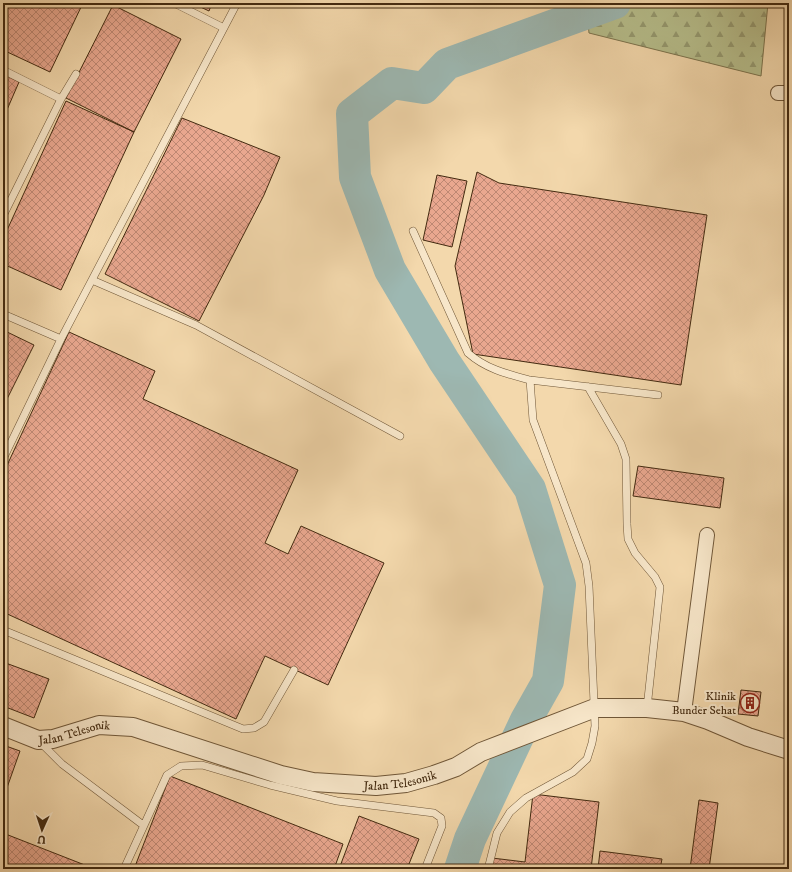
<svg xmlns="http://www.w3.org/2000/svg" width="792" height="872" font-family="'IM FELL DW Pica',serif">
  <defs>
    <pattern id="forest-firs" width="22" height="20" patternUnits="userSpaceOnUse"><rect width="22" height="20" fill="#b7bf8d"/><path d="M5 1l3.5 6h-7zM16 11l3.5 6h-7z" fill="#969b72"/></pattern>
    <pattern id="building-cross-hatch" width="8" height="8" patternUnits="userSpaceOnUse"><rect width="8" height="8" fill="#e9a78f"/><path d="M0 0l8 8M0 8l8-8" fill="none" stroke="#be8873"/></pattern>
  </defs>
  <rect width="100%" height="100%" fill="#f3d8ac"/>
  <filter id="stains"><feTurbulence type="fractalNoise" baseFrequency=".005" numOctaves="4"/><feColorMatrix values="0 0 0 0 .2 0 0 0 0 .09 0 0 0 0 .02 0 0 0 .5 -.17"/></filter>
  <radialGradient id="worn" r=".72"><stop offset=".6" stop-color="#630" stop-opacity="0"/><stop offset="1" stop-color="#630" stop-opacity=".3"/></radialGradient>
  <!-- forest -->
  <path fill="url(#forest-firs)" stroke="#7d744e" d="M586,3H768L761,76L589,33Z"/>
  <g fill="none" stroke-linecap="round" stroke-linejoin="round">
    <!-- river -->
    <path stroke="#9db8b2" stroke-width="32" d="M460,869L470,839L526,720L548,681L560,585L530,489L444,361L390,270L355,177L352,114L392,83L424,88L447,64L615,3"/>
  </g>
  <!-- building -->
  <path fill="url(#building-cross-hatch)" stroke="#432a10" d="M3,3H83L50,72L3,50Z
    M192,3H212L209,11Z
    M113,5L181,39L134,132L66,98Z
    M3,74L19,82L3,119Z
    M66,101L134,132L61,290L3,264V239Z
    M182,118L280,157L264,195L199,321L105,274Z
    M477,172L499,183L707,215L681,385L473,354L455,266Z
    M437,175L467,181L452,247L423,240Z
    M3,330L34,345L3,407Z
    M69,332L155,371L143,399L298,470L265,543L288,554L301,526L384,563L328,685L265,656L236,719L3,612V474Z
    M638,466L724,478L720,508L633,496Z
    M3,662L49,679L34,718L3,706Z
    M741,690L761,692L758,716L738,714Z
    M3,745L20,751L3,799Z
    M170,776L343,844L334,869H134Z
    M533,794L599,802L591,869H490L492,858L525,862Z
    M699,800L718,803L709,869H690Z
    M359,816L419,839L407,869H339Z
    M3,833L95,869H3Z
    M600,851L662,859L660,869H598Z"/>
  <g fill="none" stroke-linecap="round" stroke-linejoin="round">
    <defs>
      <path id="service" d="M174,3L224,28
        M3,70L61,99
        M3,216L61,99L76,74
        M413,231L468,353C486,369 507,374 530,380
        M92,280L196,325L400,436
        M3,314L61,339
        M588,387L621,444L626,459L627,524L628,539L635,553L655,577L660,587L647,708
        M3,459L61,339L237,3
        M3,630L243,729L254,728L264,722L294,670
        M40,742L62,764L143,825
        M124,869L167,775L181,766L202,765L270,785L337,801L434,813L441,818L442,826L425,869
        M488,869L497,833L510,812L526,798L573,772L587,759L592,743L595,726L589,586L586,563L533,420L530,380L658,395"/>
      <path id="minor" d="M778,93H789
        M684,712L707,535"/>
      <g id="tertiary">
        <path id="s1" d="M3,726L38,740L53,739L99,725L133,727L281,775L313,782L376,786L406,783L434,775L456,767L481,752L595,708H647L684,712L708,720L748,737L789,750"/>
      </g>
    </defs>
    <!-- service casing -->
    <use href="#service" stroke="#6f5637" stroke-width="8"/>
    <!-- minor casing -->
    <use href="#minor" stroke="#6f5637" stroke-width="16"/>
    <!-- tertiary casing -->
    <use href="#tertiary" stroke="#6f5637" stroke-width="20"/>
    <!-- service -->
    <use href="#service" stroke="#f7e6c9" stroke-width="7"/>
    <!-- minor -->
    <use href="#minor" stroke="#f7e6c9" stroke-width="14"/>
    <!-- tertiary -->
    <use href="#tertiary" stroke="#f7e6c9" stroke-width="18"/>
  </g>
  <!-- icons -->
  <defs>
    <symbol id="building-ring" viewBox="-11 -11 22 22"><circle r="9.5" fill="#f7e6c9" stroke="#8f2418" stroke-width="1.5"/><path d="M-4-6H4V6H1V3H-1V6H-4ZM-2.5-4.3h1.7v1.8h-1.7ZM.8-4.3h1.7v1.8H.8ZM-2.5-1h1.7V.8h-1.7ZM.8-1h1.7V.8H.8Z" fill="#8f2418"/></symbol>
  </defs>
  <g fill-rule="evenodd">
    <use href="#building-ring" x="739" y="692" width="22" height="22"/>
  </g>
  <g text-anchor="middle" dominant-baseline="central" stroke-width="4" stroke-linejoin="round" paint-order="stroke">
    <!-- poi labels -->
    <g font-size="12" fill="#432a10" stroke="#f7e6c9" text-anchor="end">
      <text x="736" y="696">Klinik<tspan x="736" dy="14">Bunder Sehat</tspan></text>
    </g>
    <!-- street labels -->
    <g font-size="12" fill="#432a10" stroke="#f7e6c9">
      <text stroke="none"><textPath href="#s1" startOffset="75">Jalan Telesonik</textPath></text>
      <text stroke="none"><textPath href="#s1" startOffset="411">Jalan Telesonik</textPath></text>
    </g>
  </g>
  <!-- margin -->
  <rect width="792" height="872" fill="none" stroke="#f3d8ac" stroke-width="16"/>
  <rect x="4" y="4" width="784" height="864" fill="none" stroke="#432a10" stroke-width="2"/>
  <rect x="8" y="8" width="776" height="856" fill="none" stroke="#432a10"/>
  <!-- north arrow -->
  <g transform="translate(42 830) rotate(183)" stroke="#f7e6c9" stroke-width="3" paint-order="stroke">
  <path d="M0-3L7 15L0 10L-7 15Z" fill="#432a10"/>
  <text y="-6" font-size="11" font-weight="bold" text-anchor="middle" fill="#432a10">U</text>
  </g>
  <rect width="100%" height="100%" filter="url(#stains)"/>
  <rect width="100%" height="100%" fill="url(#worn)"/>
</svg>
